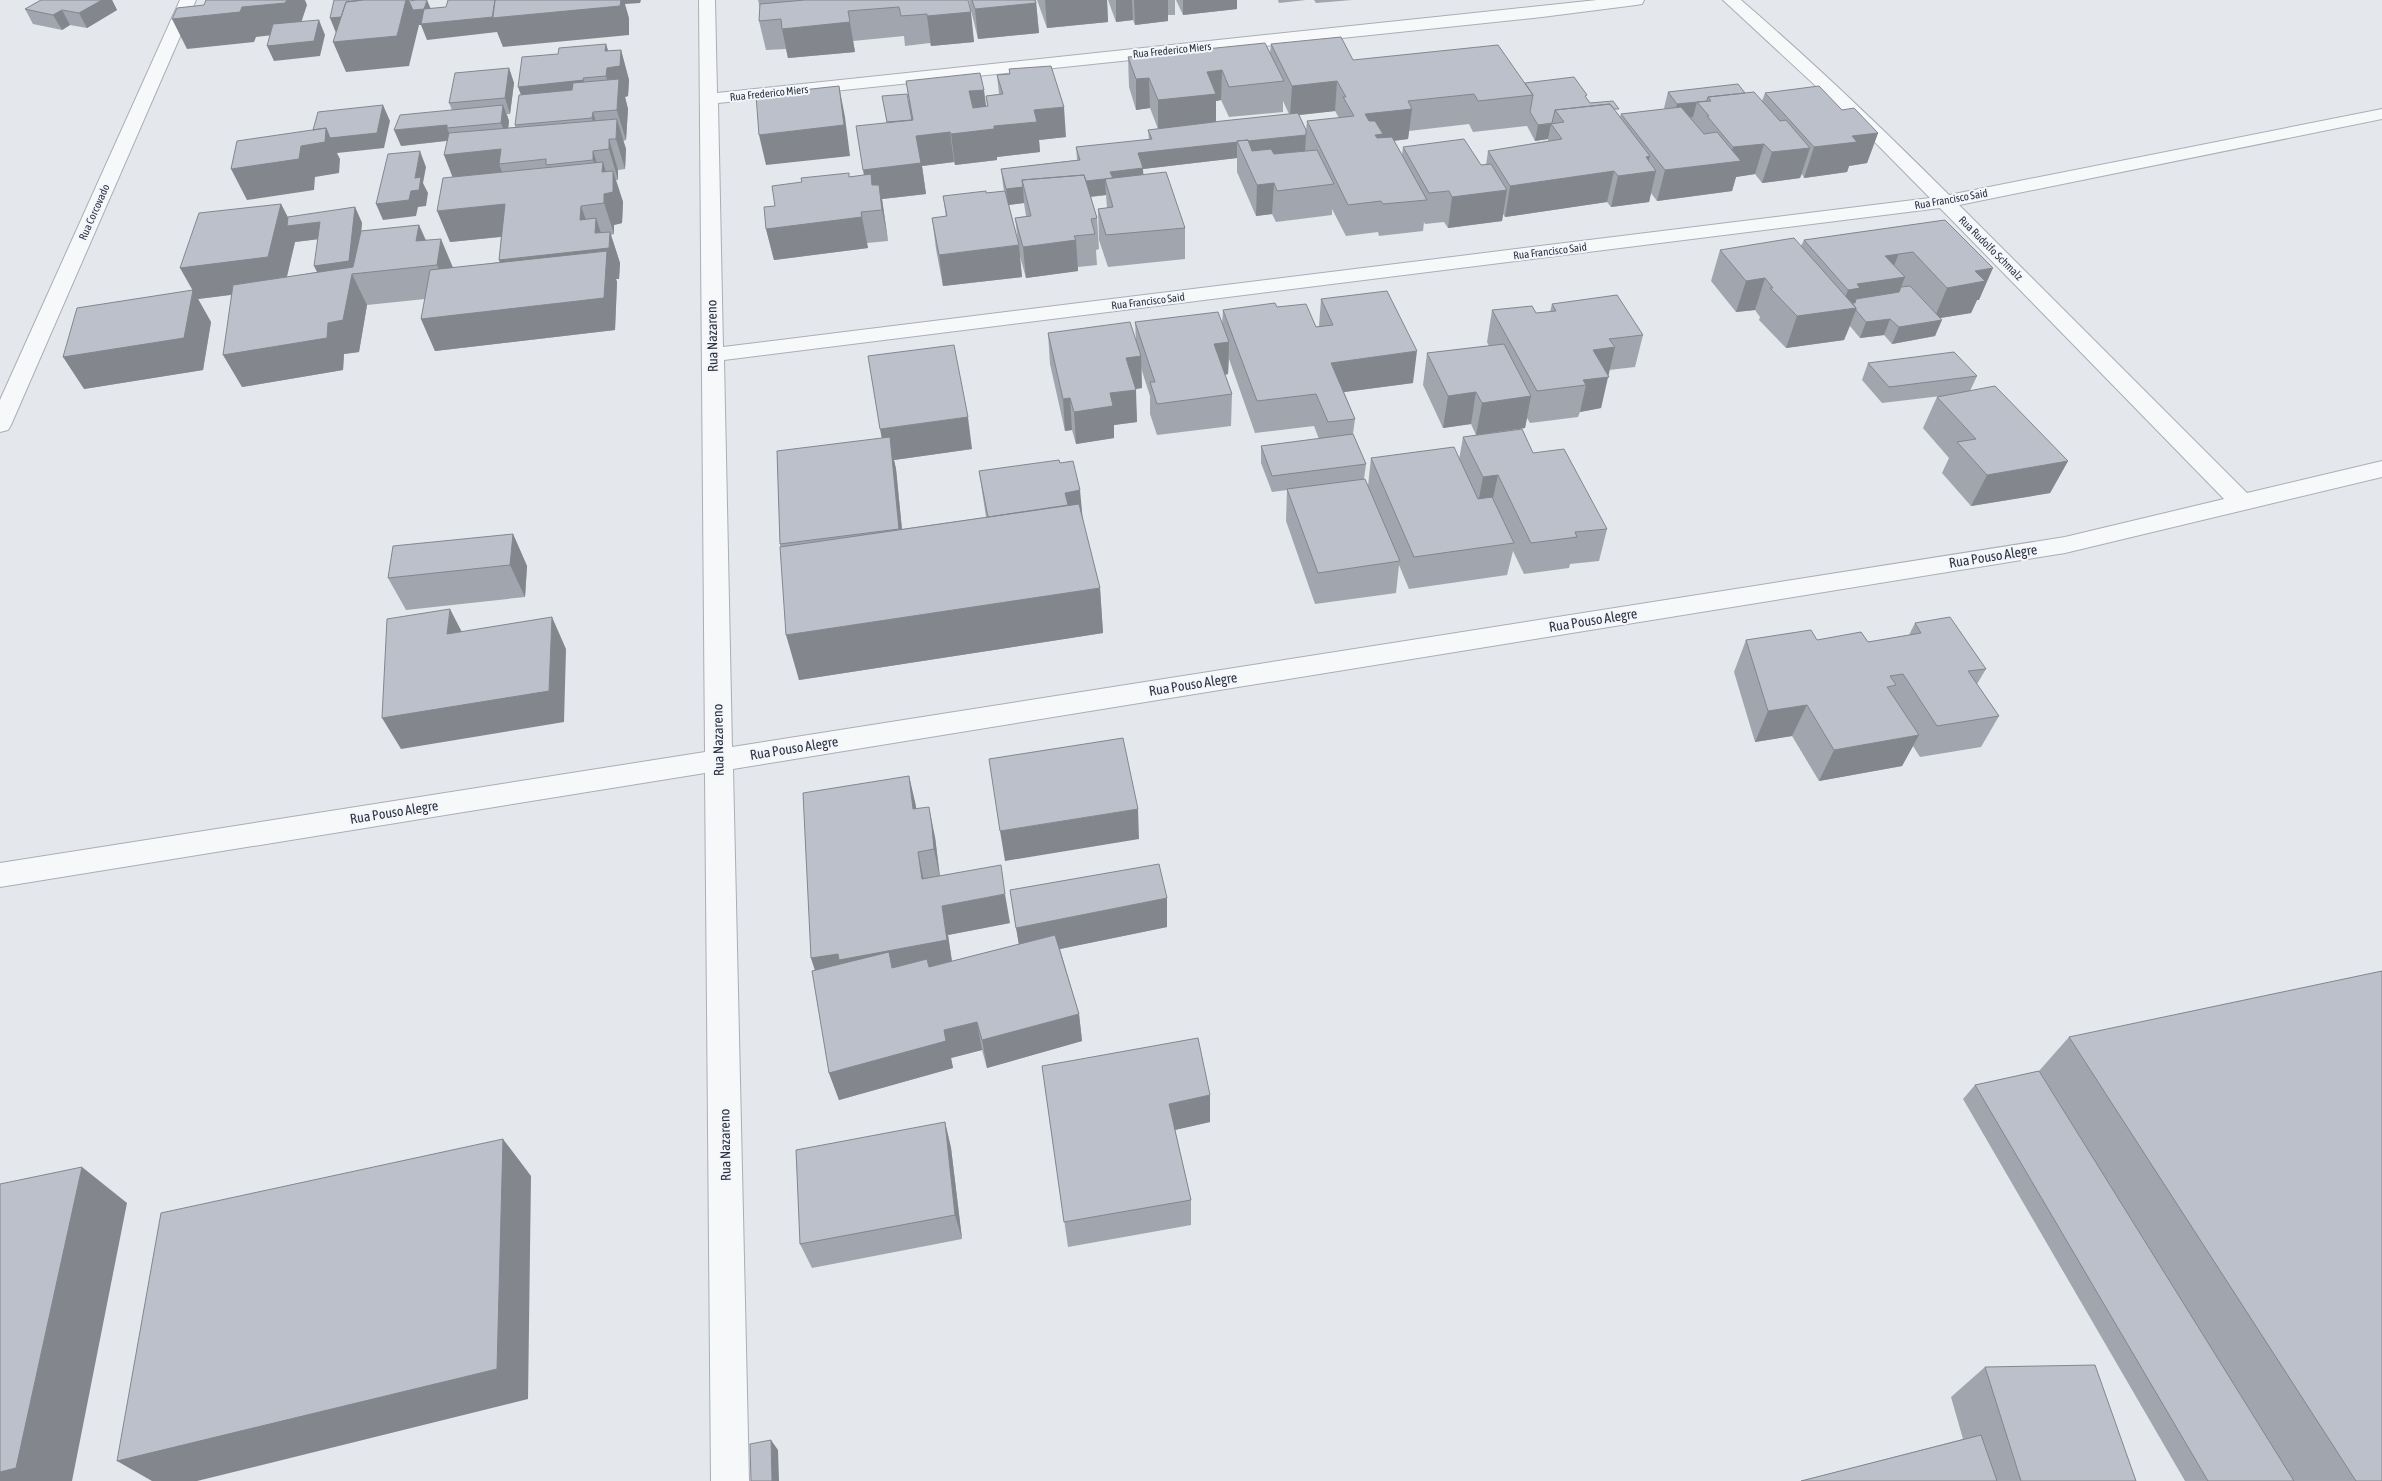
<svg xmlns="http://www.w3.org/2000/svg" width="2382" height="1481" font-family="'Asap Condensed',sans-serif">
  <rect width="100%" height="100%" fill="#e4e7ec"/>
  <g fill="none" stroke-linecap="round" stroke-linejoin="round">
    <defs>
      <path id="street" d="M180,0H196L11,425L8,430L0,432V400Z
        M699,0H715L717,93L1597,0H1644L1642,4L1636,5L1542,17L718,103L723,347L1930,198L1858,125L1723,0H1741C1813,62 1882,128 1949,195L2382,109V119L1959,205L2247,493L2382,461V477L2065,553L733,769L749,1481H711L705,773L0,887V863L705,752ZM1940,208L2224,499L2065,537L732,747L724,360Z"/>
    </defs>
    <!-- street casing -->
    <use href="#street" stroke="#a9aeb7" stroke-width="2"/>
    <!-- street -->
    <use href="#street" fill="#f7f8fa" fill-rule="evenodd"/>
  </g>
  <!-- wall -->
  <path fill="#a1a5ae" fill-rule="evenodd" d="M41,0H112L117,10L87,28L70,25L62,30L33,24L25,9Z
    M758,0H968L974,42L931,46L930,43L905,46L904,36L853,41L855,52L788,58L786,49L766,50L759,21L760,9Z
    M969,0H1036L1039,33L978,39L970,6Z
    M1037,0H1107L1108,22L1047,28Z
    M1108,0H1175V15H1168V21L1135,25L1133,20L1116,22Z
    M1176,0H1237V9L1183,15Z
    M1278,0H1306L1279,3Z
    M1314,0H1352L1316,3Z
    M606,44L608,51L621,50L629,80L628,96L625,97L628,109L626,140L623,141L626,149L625,169L618,170V180H616L623,202L622,223L614,225V234L611,235L620,263L619,279H616L617,282L615,330L435,351L421,319L425,299L367,305L359,352L344,354L343,370L242,387L231,295L198,299L211,322L203,370L84,389L193,290L281,204L288,218L355,207L362,223L361,231L419,225L426,240L453,268L500,262L499,260L501,237L450,242L453,177L447,141L401,146L452,110L449,103L509,68L514,83L510,114H507L509,121L508,128L515,127V125L521,95L558,54ZM318,239L317,272L287,277L295,242Z
    M1271,44L1353,60L1525,83L1587,99L1590,103L1618,114L1620,117L1621,114L1665,109L1664,108L1668,92L1745,93L1762,101L1765,93L1842,110L1878,133L1867,163L1849,166L1847,172L1804,178L1802,174L1800,178L1762,183L1755,174L1736,177L1732,191L1657,201L1651,193L1649,202L1611,207L1607,202L1505,217L1503,214L1502,221L1448,228L1444,222L1425,224L1424,222L1423,231L1379,236L1378,232L1346,236L1332,209V215L1276,222L1272,214L1256,216L1237,172V158L1143,169V174L1185,228V259L1108,267L1099,240L1098,209L1107,208L1106,195L1091,197L1097,218L1099,249L1096,250L1097,265L1078,267V271L1026,278L1019,253L1022,277L943,286L936,249L932,218L946,217L943,196L986,193L1004,191L1003,185L1001,169L1077,160L1076,147L1149,140L1148,130L1158,129L1150,108L1136,110L1129,87L1128,57L1270,53ZM1221,100L1229,117L1283,112V101L1289,114L1216,122V101ZM1335,111L1339,118L1307,121L1306,130L1299,115ZM1469,124L1473,132L1527,126L1535,141L1548,139V141L1488,151L1486,165H1481L1403,147L1402,155L1394,141L1408,139L1409,131ZM1024,203L1026,216L1015,218L1018,241L1009,205Z
    M1009,69L1066,137L1039,140L1040,152L997,157V160L955,165L954,162L922,166L926,194L882,199L888,241L867,243L868,248L774,260L766,229L775,206L849,177L864,175L887,123L882,96L909,102L906,81L987,106L986,96L999,94L997,75L1010,74Z
    M1945,220L1979,300H1977L1971,313L1940,318L1935,336L1892,344L1884,335L1860,338L1850,326L1844,340L1786,348L1759,320L1760,317L1755,310L1736,312L1711,281L1720,250L1801,246L1804,240Z
    M1321,299L1413,383L1344,392L1355,419L1353,434L1366,464L1364,479L1368,486L1371,458L1459,460L1463,437L1533,453L1607,529L1599,561L1570,564L1569,568L1524,574L1513,551L1507,575L1409,589L1399,565L1396,593L1315,604L1286,521L1287,490L1272,492L1261,463V446L1319,439L1314,426L1255,433L1229,359L1228,374L1225,375L1232,394L1231,426L1157,435L1150,414V396L1141,368L1142,388L1135,389L1137,422L1114,425V438L1076,444L1072,430L1065,431L1050,364L1048,333L1136,341L1135,322L1222,325L1223,310L1277,307L1316,327L1319,326Z
    M1552,304L1643,335L1635,367L1609,370L1601,408L1580,412L1578,417L1530,423L1527,418L1525,428L1476,435L1471,424L1443,428L1423,385L1427,353L1489,346L1487,342L1492,310L1536,313L1550,312Z
    M1868,363L1977,376L1970,391L2068,461L2050,493L1971,506L1942,473L1949,458L1923,428L1937,397L1941,396L1882,403L1862,380Z
    M972,449L894,460L896,469L902,529L986,517L979,471L1082,517L1100,588L1103,633L799,680L780,544L777,451Z
    M513,534L527,566L525,597L406,610L388,578Z
    M1915,623L1986,669L1977,684L1999,716L1981,747L1920,757L1913,746L1902,766L1819,781L1792,736L1755,742L1734,672L1746,640H1817L1868,642L1909,635Z
    M909,776L916,809L935,837L940,875L1010,923L948,935L952,961L1019,944L1010,890L1167,927L1060,949L1079,1014L1082,1041L987,1068L982,1050L951,1058L953,1068L839,1100L829,1073L815,971L811,958Z
    M2069,1037L2382,1481H2185L1963,1099L1975,1085L2039,1071Z
    M1042,1066L1210,1095V1122L1175,1130L1191,1200V1225L1068,1247Z
    M945,1122L951,1148L962,1239L812,1268L800,1244Z
    M1985,1367L2136,1481H1801L1963,1439L1951,1397Z"/>
  <!-- shaded-wall -->
  <path fill="#83868d" d="M97,0H112L117,10L87,28L79,13Z
    M224,0H310H305L307,5L298,32L256,37L254,42L187,49L172,19Z
    M356,0H409L413,10L424,9L427,0L433,14L558,0H641L640,3L625,4L629,18V35L503,47L497,32L427,40L421,25H419L409,66L346,72L333,42L336,33L330,18Z
    M1045,0H1107L1108,22L1047,28Z
    M1116,0H1132L1133,20L1116,22Z
    M1134,0H1168V21L1135,25Z
    M1183,0H1237V9L1183,15Z
    M1036,3L1039,33L978,39L975,9Z
    M62,10L70,25L62,30L53,15Z
    M848,11L855,52L788,58L782,29Z
    M971,12L974,42L931,46L927,16Z
    M319,20L325,35L320,56L274,61L267,46Z
    M606,44L613,67L621,50L629,80L628,96L625,97L628,109L626,140L606,76L605,51Z
    M509,68L514,83L510,114L505,98Z
    M1222,70L1221,100L1216,101V124L1158,131V100L1207,72Z
    M583,78L593,108L529,117L518,87Z
    M1149,78L1150,108L1136,110V79Z
    M1337,81L1335,111L1290,116L1292,86Z
    M839,86L845,117L850,156L766,165L759,135Z
    M984,90L988,120L973,122L969,91Z
    M1707,101L1697,102L1693,117L1673,120L1677,104Z
    M383,105L390,121L384,148L337,153L340,159L339,173L315,177L314,190L247,200L231,169L301,146L326,128Z
    M503,105L509,121L507,139L501,123Z
    M1064,107L1066,137L1039,140L1040,152L997,157V160L955,165L951,134L994,126L1034,110Z
    M1412,109L1408,139L1382,142L1372,166L1365,114Z
    M593,112L602,143L601,149L592,118Z
    M617,119L626,149L625,169L616,139Z
    M1551,124L1548,139L1535,141L1538,125Z
    M447,125V128L452,140L401,146L394,130Z
    M950,132L954,162L922,166L926,194L882,199L888,241L882,210L868,200L863,170L916,136Z
    M1878,133L1867,163L1849,166L1847,172L1804,178L1814,147L1852,136Z
    M1306,135L1305,151L1245,157L1238,142Z
    M609,139L618,170V180L609,149Z
    M1237,142V158L1143,169L1144,184L1105,179L1110,172L1138,153Z
    M1764,144L1755,174L1736,177L1732,191L1657,201L1665,170L1728,162L1733,147Z
    M1810,148L1800,178L1762,183L1772,152Z
    M501,149L499,164L505,180L456,186L444,155Z
    M420,151L426,167L423,183L428,193L426,206L418,207L416,216L383,220L376,204L411,191L415,178Z
    M593,151L603,182V191L593,160Z
    M1650,156L1646,172L1656,171L1649,202L1611,207L1618,176L1646,157Z
    M603,162L612,192L613,171L623,202L622,223L614,225V234L604,203L602,172Z
    M1614,171L1607,202L1505,217L1510,186Z
    M1105,179L1106,195L1087,197L1086,181Z
    M1274,183L1272,214L1256,216L1257,185Z
    M1023,187L1024,203L1008,205L1006,189Z
    M1507,190L1502,221L1448,228L1452,197Z
    M281,204L292,225L320,222L328,238L295,242L284,288L198,299L211,322L203,370L84,389L63,357L193,291L180,268Z
    M505,204L516,235L450,242L437,211Z
    M581,206L592,237L595,233L596,218L606,248L610,232L620,263L619,279H616L617,282L615,330L435,351L421,319L511,291L499,260L580,220Z
    M355,207L362,223L357,273L352,274L367,305L359,352L344,354L343,370L242,387L223,355L322,282L314,266Z
    M861,212L868,248L774,260L766,229Z
    M419,225L432,256L416,241Z
    M441,239L454,270L450,296L437,265Z
    M1076,240L1078,271L1026,278L1023,247Z
    M1019,245L1022,277L943,286L939,255Z
    M1899,253L1889,279L1905,277L1893,308L1856,310L1844,340L1786,348L1797,316L1840,310L1848,290L1857,284L1885,256Z
    M1993,268L1979,300H1977L1971,313L1934,319L1947,288L1975,271Z
    M1765,278L1755,310L1736,312L1746,281Z
    M1890,319L1884,335L1860,338L1866,322Z
    M1942,320L1935,336L1892,344L1899,327Z
    M1229,342L1228,374L1214,376V344Z
    M1615,347L1601,408L1580,412L1586,385L1582,386L1593,350Z
    M1417,351L1413,383L1329,394L1331,363Z
    M1141,356L1142,388L1128,390L1126,358Z
    M1136,390L1137,422L1114,425V438L1076,444L1074,412L1110,393Z
    M1476,392L1471,424L1443,428L1448,396Z
    M1531,396L1525,428L1476,435L1482,403Z
    M1070,398L1072,430L1065,431L1063,399Z
    M968,417L972,449L894,460L896,469L905,561L880,429Z
    M2068,461L2050,493L1971,506L1987,475Z
    M1498,475L1491,507L1477,509L1483,477Z
    M1080,490L1083,522L1071,524L1065,493Z
    M513,534L527,566L525,597L510,565Z
    M1100,588L1103,633L799,680L786,635Z
    M450,609L466,640L447,634Z
    M552,617L566,649L564,722L401,749L382,718Z
    M1807,705L1792,736L1755,742L1768,711Z
    M1919,735L1902,766L1819,781L1834,750Z
    M909,776L916,806L919,840L913,809Z
    M929,807L935,837L940,879L934,849Z
    M1138,809L1139,839L1005,861L1000,831Z
    M918,852L924,881L922,879Z
    M1005,894L1010,923L948,935L953,969L821,987L811,958L942,906Z
    M1167,898V927L1021,957L1016,928Z
    M1079,1014L1082,1041L987,1068L982,1040Z
    M977,1022L982,1050L951,1058L953,1068L839,1100L829,1073L944,1030Z
    M1210,1095V1122L1170,1131L1169,1104Z
    M945,1122L951,1148L962,1239L955,1215Z
    M503,1139L531,1176L528,1399L197,1481H152L117,1461Z
    M82,1167L127,1203L72,1481H0V1472Z
    M771,1440L778,1450L779,1481H772Z"/>
  <!-- building -->
  <path fill="#bbc0ca" stroke="#83868d" d="M41,0H102L79,13L62,10L53,15L25,9Z
    M206,0H287L285,3L242,7L240,12L172,19L177,8L204,5Z
    M334,0H356V1L346,2L341,17L330,18Z
    M364,0H406L397,36L333,42L346,2Z
    M416,0H427L424,9L446,7L448,0H495L493,17L421,24L424,9L413,10L409,1Z
    M495,0H621L620,6L492,18Z
    M805,0H968L971,12L927,16V14L901,16L899,7L848,11L850,22L782,29L781,19L759,21L760,4Z
    M972,0H1035L1036,3L975,9Z
    M319,20L314,41L267,46L273,24Z
    M1341,37L1353,60L1498,45L1533,95L1478,101L1474,94L1408,101L1412,109L1365,114L1369,121H1375L1383,134L1375,135L1377,138L1392,137L1427,200L1383,204L1381,201L1348,205L1307,121L1354,116L1343,97H1346L1337,81L1292,86L1271,44Z
    M1265,43L1284,81L1229,87L1222,70L1207,72L1216,94L1158,100L1149,78L1136,79L1128,57Z
    M606,44L605,51L621,50L620,66L607,68L606,76L583,78L584,80L518,87L522,57L558,54L559,48Z
    M1051,66L1064,107L1034,110L1037,122L994,126V129L951,134L950,132L916,136L921,163L863,170L856,126L913,120L906,81L980,73L984,90L969,91L973,108L988,106L986,96L1003,94L997,75L1010,74L1009,69Z
    M509,68L505,98L449,103L455,73Z
    M1574,77L1587,95L1585,96L1590,103L1613,101L1619,109H1614L1610,104L1555,110L1552,123L1538,125L1530,112L1533,95L1525,83Z
    M619,79L617,110L593,112L592,118L515,125L519,95L572,90L573,83Z
    M1738,84L1745,93L1708,97L1707,101L1677,104L1668,92Z
    M839,86L844,125L759,135L756,95Z
    M1819,86L1842,110L1854,108L1878,133L1852,136L1857,142L1814,147L1765,93Z
    M1754,92L1780,121L1786,120L1810,148L1772,152L1764,144L1733,147L1707,116H1709L1697,102L1711,101L1708,97Z
    M907,94L912,120L887,122L882,96Z
    M1610,104L1650,156L1646,157L1656,171L1618,176L1614,171L1510,186L1488,151L1562,139L1551,124L1564,122L1555,110Z
    M383,105L377,133L330,138L326,128L313,130L318,112Z
    M503,105L501,123L447,128V125L394,130L400,115Z
    M1681,107L1704,134L1717,132L1741,161L1665,170L1621,114Z
    M1298,113L1306,130V135L1248,141V140L1237,141L1238,142L1138,153L1143,168L1110,172L1113,178L1086,181L1084,175L1022,180L1023,187L1006,189L1001,169L1080,160L1076,147L1152,139L1148,130L1222,121Z
    M617,119L616,139H609V149L593,151V160L546,165V159L499,164L501,149L444,155L449,133Z
    M326,128L325,142L301,146L299,159L231,169L237,141Z
    M1464,139L1481,165L1491,164L1507,190L1452,197L1449,191L1429,193L1403,147Z
    M1248,140L1252,151L1271,149L1274,154L1317,150L1334,184L1277,191L1274,183L1257,185L1237,141Z
    M420,151L415,178L421,177L419,190L411,191L409,200L376,204L388,154Z
    M603,162L602,172L613,171V192L604,194V203L581,206L580,220L596,218L595,233L610,232L609,248L499,260L505,204L437,211L443,178Z
    M1166,172L1185,228L1106,235L1098,209L1113,207L1105,179Z
    M849,173V177L871,174L872,185H879L882,210L861,212L862,217L766,229L764,207L775,206L772,186L802,182L801,178Z
    M1084,175L1097,218L1091,219L1095,234L1074,236L1076,240L1023,247L1015,218L1031,216L1022,180Z
    M986,191V193L1005,191L1019,245L939,255L932,218L947,216L943,196Z
    M281,204L268,257L180,268L199,213Z
    M355,207L349,261L314,266L320,222L287,226L288,217Z
    M1945,220L1993,268L1975,271L1985,281L1947,288L1913,252L1885,256L1905,277L1857,284L1860,288L1848,290L1804,240Z
    M419,225L416,241L441,239L437,265L352,274L343,320L328,323L327,338L223,355L233,285L353,267L361,231Z
    M1794,238L1856,308L1797,316L1770,288H1773L1765,278L1746,281L1720,250Z
    M607,251L604,298L421,319L430,270Z
    M1910,286L1942,320L1899,327L1890,319L1866,322L1856,310V308L1852,303H1855L1856,299L1899,292L1901,287Z
    M193,290L184,338L63,357L77,308Z
    M1387,291L1417,351L1331,363L1355,419L1328,422L1316,394L1257,401L1223,310L1275,303L1277,307L1306,304L1316,327L1333,325L1321,299Z
    M1617,295L1643,335L1609,339L1615,347L1593,350L1609,377L1583,380L1586,385L1537,391L1492,310L1532,306L1536,313L1556,311L1552,304Z
    M1218,312L1229,342L1214,344L1232,394L1157,404L1150,382H1155L1135,322Z
    M1130,322L1141,356L1126,358L1136,390L1110,393L1113,406L1074,412L1070,398L1063,399L1048,333Z
    M1504,344L1531,396L1482,403L1476,392L1448,396L1427,353Z
    M954,345L968,417L880,429L868,356Z
    M1954,352L1977,376L1889,387L1868,363Z
    M1995,386L2068,461L1987,475L1957,442L1976,439L1937,397Z
    M1522,429L1533,453L1564,449L1607,529L1575,532L1577,537L1531,543L1498,475L1483,477L1463,437Z
    M1353,434L1366,464L1272,476L1261,446Z
    M890,437L899,529L780,544L777,451Z
    M1454,447L1478,499L1492,497L1514,543L1414,557L1371,458Z
    M1059,460L1060,463L1073,461L1080,490L1065,493L1068,505L988,517L979,471Z
    M1365,479L1400,561L1318,573L1287,489Z
    M1079,504L1100,588L786,635L780,547Z
    M513,534L510,565L388,578L393,546Z
    M450,609L447,634L552,617L549,691L382,718L387,619Z
    M1950,617L1986,669L1968,671L1999,716L1937,726L1903,674L1890,676L1896,685L1887,687L1919,735L1834,750L1807,705L1768,711L1746,640L1811,630L1817,640L1861,632L1868,642L1921,633L1915,623Z
    M1123,738L1138,809L1000,831L989,759Z
    M909,776L913,809L929,807L932,827L934,849L918,852L922,879L1001,865L1005,894L942,906L947,940L839,960L838,954L811,958L803,793Z
    M1159,864L1167,898L1016,928L1010,890Z
    M1055,935L1079,1014L982,1040L977,1022L944,1030L946,1041L829,1073L812,971L889,952L892,968L927,959L929,967Z
    M2382,971V1481H2356L2069,1037Z
    M1198,1038L1210,1095L1169,1104L1191,1200L1064,1222L1042,1066Z
    M2039,1071L2294,1481H2208L1975,1085Z
    M945,1122L955,1215L800,1244L796,1150Z
    M503,1139L497,1369L117,1461L161,1213Z
    M82,1167L16,1468L0,1472V1184Z
    M2095,1365L2136,1481H2021L1985,1367Z
    M1981,1435L1997,1481H1801Z
    M771,1440L772,1481H751L750,1444Z"/>
  <g text-anchor="middle" dominant-baseline="central" stroke-width="4" stroke-linejoin="round" paint-order="stroke">
    <!-- far-street labels -->
    <g font-size="11" fill="#2b3445" stroke="#f4f6f9">
      <text transform="translate(1172 50) rotate(-6)">Rua Frederico Miers</text>
      <text transform="translate(769 93) rotate(-6)">Rua Frederico Miers</text>
      <text transform="translate(1951 199) rotate(-10)">Rua Francisco Said</text>
      <text transform="translate(94 212) rotate(-66)">Rua Corcovado</text>
      <text transform="translate(1991 248) rotate(45)">Rua Rudolfo Schmalz</text>
      <text transform="translate(1550 251) rotate(-7)">Rua Francisco Said</text>
      <text transform="translate(1148 301) rotate(-7)">Rua Francisco Said</text>
    </g>
    <!-- street labels -->
    <g font-size="14" fill="#2b3445" stroke="#f4f6f9">
      <text transform="translate(712 336) rotate(-91)">Rua Nazareno</text>
      <text transform="translate(1993 556) rotate(-9)">Rua Pouso Alegre</text>
      <text transform="translate(1593 620) rotate(-9)">Rua Pouso Alegre</text>
      <text transform="translate(1193 684) rotate(-9)">Rua Pouso Alegre</text>
      <text transform="translate(718 740) rotate(-91)">Rua Nazareno</text>
      <text transform="translate(794 748) rotate(-9)">Rua Pouso Alegre</text>
      <text transform="translate(394 812) rotate(-9)">Rua Pouso Alegre</text>
      <text transform="translate(725 1145) rotate(-91)">Rua Nazareno</text>
    </g>
  </g>
</svg>
